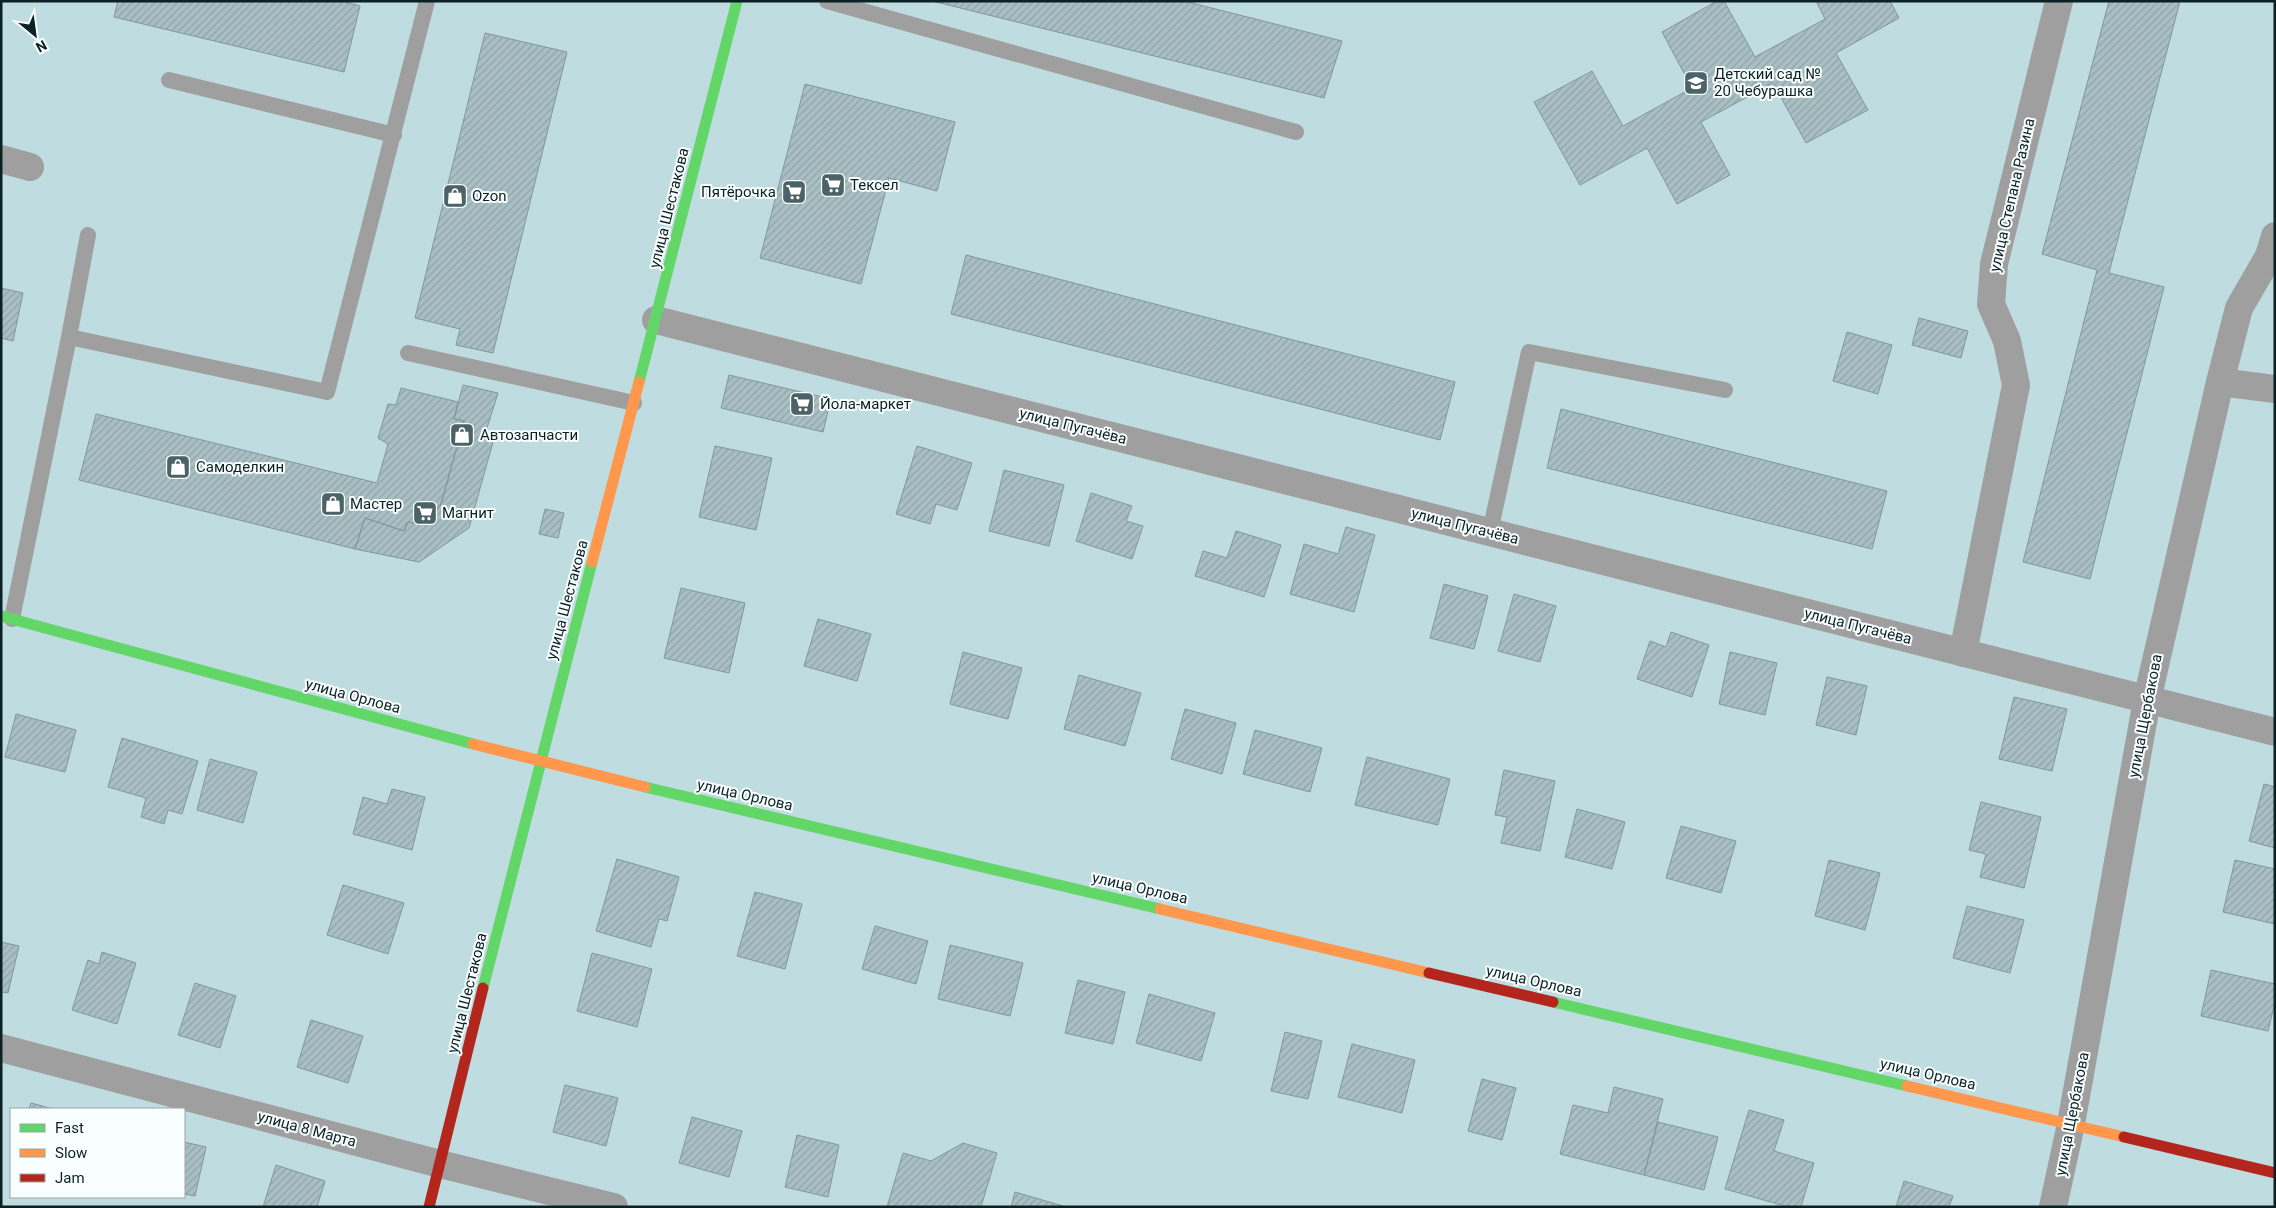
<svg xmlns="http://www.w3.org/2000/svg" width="2276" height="1208" font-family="Roboto,sans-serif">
  <defs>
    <pattern id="building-hatch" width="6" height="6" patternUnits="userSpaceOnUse" patternTransform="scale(1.25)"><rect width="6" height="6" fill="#a9bfc4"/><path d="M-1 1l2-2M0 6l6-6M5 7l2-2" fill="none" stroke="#90a4a8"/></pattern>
  </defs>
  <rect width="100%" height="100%" fill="#bfdce0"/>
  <!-- building -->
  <path fill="url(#building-hatch)" stroke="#81979c" d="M118,1H342L360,6L344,72L114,17Z
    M932,1H1184L1342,41L1324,98Z
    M1717,1H1724L1755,57L1825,19L1816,1H1890L1899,18L1836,53L1868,110L1806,143L1773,83L1701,122L1730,175L1677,204L1647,148L1580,185L1534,102L1592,71L1623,126L1692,88L1662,32Z
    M2109,1H2180L2109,273L2164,287L2090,579L2023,562L2097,270L2042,254Z
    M485,33L567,52L493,353L456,345L460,329L415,318Z
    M805,84L955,122L937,191L889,178L861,284L760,258Z
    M966,255L1455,382L1440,440L951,314Z
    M1,288L23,293L13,341L1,338Z
    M1919,318L1968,331L1961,358L1912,345Z
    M1847,332L1892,345L1878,394L1833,381Z
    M729,375L831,399L823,432L721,408Z
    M463,385L498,393L486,431L495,435L469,528L419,562L355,549L365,518L404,531L408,522L420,524L432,517L441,504L464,421L454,419Z
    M401,388L458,402L454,419L464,421L441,504L432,517L420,524L408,522L404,531L365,518L355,549L79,480L96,414L377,483L388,444L378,438L388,404L396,405Z
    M1561,409L1887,491L1872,549L1547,468Z
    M715,446L772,458L756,530L699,517Z
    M917,446L972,463L957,510L936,504L930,524L896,514Z
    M1004,470L1064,485L1049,546L989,531Z
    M1091,493L1132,506L1126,521L1143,526L1132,559L1076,541Z
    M545,509L564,513L558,538L539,534Z
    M1346,527L1375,535L1354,612L1290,594L1304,544L1338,554Z
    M1236,531L1281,545L1264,597L1195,576L1203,551L1227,558Z
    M1444,584L1488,596L1474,649L1430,638Z
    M681,588L745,603L729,673L664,658Z
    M1514,594L1556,606L1540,662L1498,651Z
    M818,619L871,634L857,681L804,666Z
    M1671,632L1709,645L1692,697L1637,679L1650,641L1666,647Z
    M963,652L1022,668L1008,719L950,704Z
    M1730,652L1777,663L1765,715L1719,704Z
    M1079,675L1141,693L1125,746L1064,729Z
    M1827,677L1867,686L1856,735L1816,725Z
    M2014,697L2067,709L2052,771L1999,759Z
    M1185,709L1236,723L1222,774L1171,759Z
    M16,714L76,730L65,772L5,757Z
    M1255,730L1322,748L1310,792L1243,774Z
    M122,738L198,761L182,814L168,810L164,824L141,817L146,798L108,787Z
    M1367,757L1450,779L1438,825L1355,805Z
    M210,759L257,772L243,823L197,810Z
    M1504,770L1555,781L1540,851L1501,843L1507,817L1495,815Z
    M2264,784L2275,787V848L2249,841Z
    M392,789L425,797L412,850L353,834L363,797L387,804Z
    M1981,802L2041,817L2024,888L1980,877L1986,854L1969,850Z
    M1577,809L1625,822L1612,869L1565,857Z
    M1681,826L1736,841L1721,893L1666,878Z
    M617,859L679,877L667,921L659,919L651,947L596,931Z
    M1829,860L1880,873L1865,930L1815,916Z
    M2235,860L2275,869V924L2223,912Z
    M343,885L404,903L388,954L327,935Z
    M755,892L802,904L785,969L737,956Z
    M1967,906L2024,920L2010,973L1953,958Z
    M875,926L928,941L916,984L862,969Z
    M1,942L19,946L8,993L1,992Z
    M950,945L1023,963L1010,1016L938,999Z
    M102,952L136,963L117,1024L72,1010L88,960L99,964Z
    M592,953L652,969L637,1027L577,1011Z
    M2211,970L2275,984V1002L2268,1031L2201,1016Z
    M1078,980L1125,992L1113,1044L1065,1033Z
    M195,983L236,996L220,1048L178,1035Z
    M1149,994L1215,1013L1201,1061L1136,1043Z
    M311,1020L363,1036L348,1083L297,1067Z
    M1285,1032L1322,1041L1308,1099L1271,1091Z
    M1352,1044L1415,1060L1402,1113L1338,1097Z
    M1482,1079L1516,1088L1502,1140L1468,1131Z
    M565,1085L618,1098L606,1146L553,1132Z
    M1614,1087L1663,1099L1644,1175L1560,1154L1573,1105L1608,1113Z
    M31,1103L53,1109H29Z
    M1749,1110L1784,1120L1774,1151L1814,1163L1801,1207H1788L1725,1189Z
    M692,1117L742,1131L729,1177L679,1163Z
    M1658,1122L1718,1137L1704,1190L1644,1175Z
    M797,1135L839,1145L828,1197L785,1187Z
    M184,1142L206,1147L195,1196L184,1194Z
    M963,1143L997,1153L981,1207H887L903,1153L931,1161Z
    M276,1165L325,1181L317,1207H263Z
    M1904,1181L1953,1196L1949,1207H1896Z
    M1015,1192L1063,1206V1207H1011Z"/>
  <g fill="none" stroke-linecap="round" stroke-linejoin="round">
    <!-- lane -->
    <path stroke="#a09f9f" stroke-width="16" d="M827,1L1296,132
      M169,80L394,135
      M69,337L88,235
      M408,353L634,403
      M1490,532L1529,352L1725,390
      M12,619L69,337L327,392L427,1"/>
    <!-- street -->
    <path stroke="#a09f9f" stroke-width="28" d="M1,159L30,167
      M656,320L2275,732
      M2220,382L2275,389
      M1963,653L2016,385L2007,341L1991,304L1994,264L2059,1
      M1,1048L440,1164L614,1207
      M2053,1207L2071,1124L2147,700L2220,382L2239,308L2269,256L2275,236"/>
    <!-- fast -->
    <path stroke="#63d668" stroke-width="11" d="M639,382L737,1
      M1,616L473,744
      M645,787L1160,909
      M483,988L592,562
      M1553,1002L1907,1086"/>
    <!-- slow -->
    <path stroke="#ff974d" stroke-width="11" d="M592,562L639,382
      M473,744L645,787
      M1160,909L1429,973
      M1907,1086L2124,1137"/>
    <!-- jam -->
    <path stroke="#b3261e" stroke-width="11" d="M1429,973L1553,1002
      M2124,1137L2275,1173
      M429,1207L483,988"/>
  </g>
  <!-- icons -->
  <defs>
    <symbol id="school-square" viewBox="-11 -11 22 22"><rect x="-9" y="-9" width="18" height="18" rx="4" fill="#4b6266" stroke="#f9feff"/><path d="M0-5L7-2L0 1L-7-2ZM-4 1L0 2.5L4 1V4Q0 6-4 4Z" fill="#fff"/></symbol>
    <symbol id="supermarket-square" viewBox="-11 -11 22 22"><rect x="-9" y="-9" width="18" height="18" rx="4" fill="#4b6266" stroke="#f9feff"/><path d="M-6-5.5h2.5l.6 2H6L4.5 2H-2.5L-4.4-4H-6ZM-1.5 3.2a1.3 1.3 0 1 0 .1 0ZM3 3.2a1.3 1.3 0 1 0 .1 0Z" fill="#fff"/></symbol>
    <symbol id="shop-square" viewBox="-11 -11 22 22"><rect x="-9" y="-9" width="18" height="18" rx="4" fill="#4b6266" stroke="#f9feff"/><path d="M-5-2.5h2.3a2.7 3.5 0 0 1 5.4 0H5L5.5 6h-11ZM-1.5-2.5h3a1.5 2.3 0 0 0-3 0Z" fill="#fff"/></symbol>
  </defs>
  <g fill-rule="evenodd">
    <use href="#school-square" x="1682" y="69" width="28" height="28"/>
    <use href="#supermarket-square" x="819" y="171" width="28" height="28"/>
    <use href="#supermarket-square" x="780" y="178" width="28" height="28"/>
    <use href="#shop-square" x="441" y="182" width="28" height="28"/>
    <use href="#supermarket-square" x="788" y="390" width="28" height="28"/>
    <use href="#shop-square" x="448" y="421" width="28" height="28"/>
    <use href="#shop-square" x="164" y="453" width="28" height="28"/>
    <use href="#shop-square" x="319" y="490" width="28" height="28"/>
    <use href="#supermarket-square" x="411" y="499" width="28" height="28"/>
  </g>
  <g text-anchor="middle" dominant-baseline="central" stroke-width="4" stroke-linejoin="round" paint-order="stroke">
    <!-- poi labels -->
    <g font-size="15" fill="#0c2124" stroke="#f9feff" text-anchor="start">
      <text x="1714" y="74">Детский сад №<tspan x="1714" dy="17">20 Чебурашка</tspan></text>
      <text x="850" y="185">Тексел</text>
      <text x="776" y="192" text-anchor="end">Пятёрочка</text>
      <text x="472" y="196">Ozon</text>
      <text x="820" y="404">Йола-маркет</text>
      <text x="480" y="435">Автозапчасти</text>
      <text x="196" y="467">Самоделкин</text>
      <text x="350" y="504">Мастер</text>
      <text x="442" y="513">Магнит</text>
    </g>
    <!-- street labels -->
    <g font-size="15" fill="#0c2124" stroke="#f9feff">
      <text transform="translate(2012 195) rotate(-77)">улица Степана Разина</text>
      <text transform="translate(669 208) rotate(-76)">улица Шестакова</text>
      <text transform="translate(1073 426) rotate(14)">улица Пугачёва</text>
      <text transform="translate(1465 526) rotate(14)">улица Пугачёва</text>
      <text transform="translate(567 600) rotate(-75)">улица Шестакова</text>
      <text transform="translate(1858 626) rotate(14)">улица Пугачёва</text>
      <text transform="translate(353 696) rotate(15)">улица Орлова</text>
      <text transform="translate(2145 716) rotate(-79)">улица Щербакова</text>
      <text transform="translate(745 795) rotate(13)">улица Орлова</text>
      <text transform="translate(1140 888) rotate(13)">улица Орлова</text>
      <text transform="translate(1534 981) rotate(13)">улица Орлова</text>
      <text transform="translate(467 993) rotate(-76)">улица Шестакова</text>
      <text transform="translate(1928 1074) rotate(13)">улица Орлова</text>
      <text transform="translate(2072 1114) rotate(-79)">улица Щербакова</text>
      <text transform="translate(307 1129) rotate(15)">улица 8 Марта</text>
    </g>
  </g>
  <!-- border -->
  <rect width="2276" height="1208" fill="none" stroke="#0c2124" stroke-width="5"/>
  <!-- legend -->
  <rect x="10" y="1108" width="175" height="90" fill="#f9feff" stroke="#9aa6a7"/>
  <rect x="20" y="1124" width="25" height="8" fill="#63d668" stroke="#9aa6a7"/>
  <text x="55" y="1133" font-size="15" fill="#0c2124">Fast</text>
  <rect x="20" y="1149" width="25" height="8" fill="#ff974d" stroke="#9aa6a7"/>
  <text x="55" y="1158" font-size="15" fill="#0c2124">Slow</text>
  <rect x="20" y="1174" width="25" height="8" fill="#b3261e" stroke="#9aa6a7"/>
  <text x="55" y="1183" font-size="15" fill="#0c2124">Jam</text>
  <!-- north arrow -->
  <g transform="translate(35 35) rotate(151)" stroke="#f9feff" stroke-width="4" paint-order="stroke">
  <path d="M0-4L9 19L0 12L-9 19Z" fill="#0c2124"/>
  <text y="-8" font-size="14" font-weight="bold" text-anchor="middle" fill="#0c2124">N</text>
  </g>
</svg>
